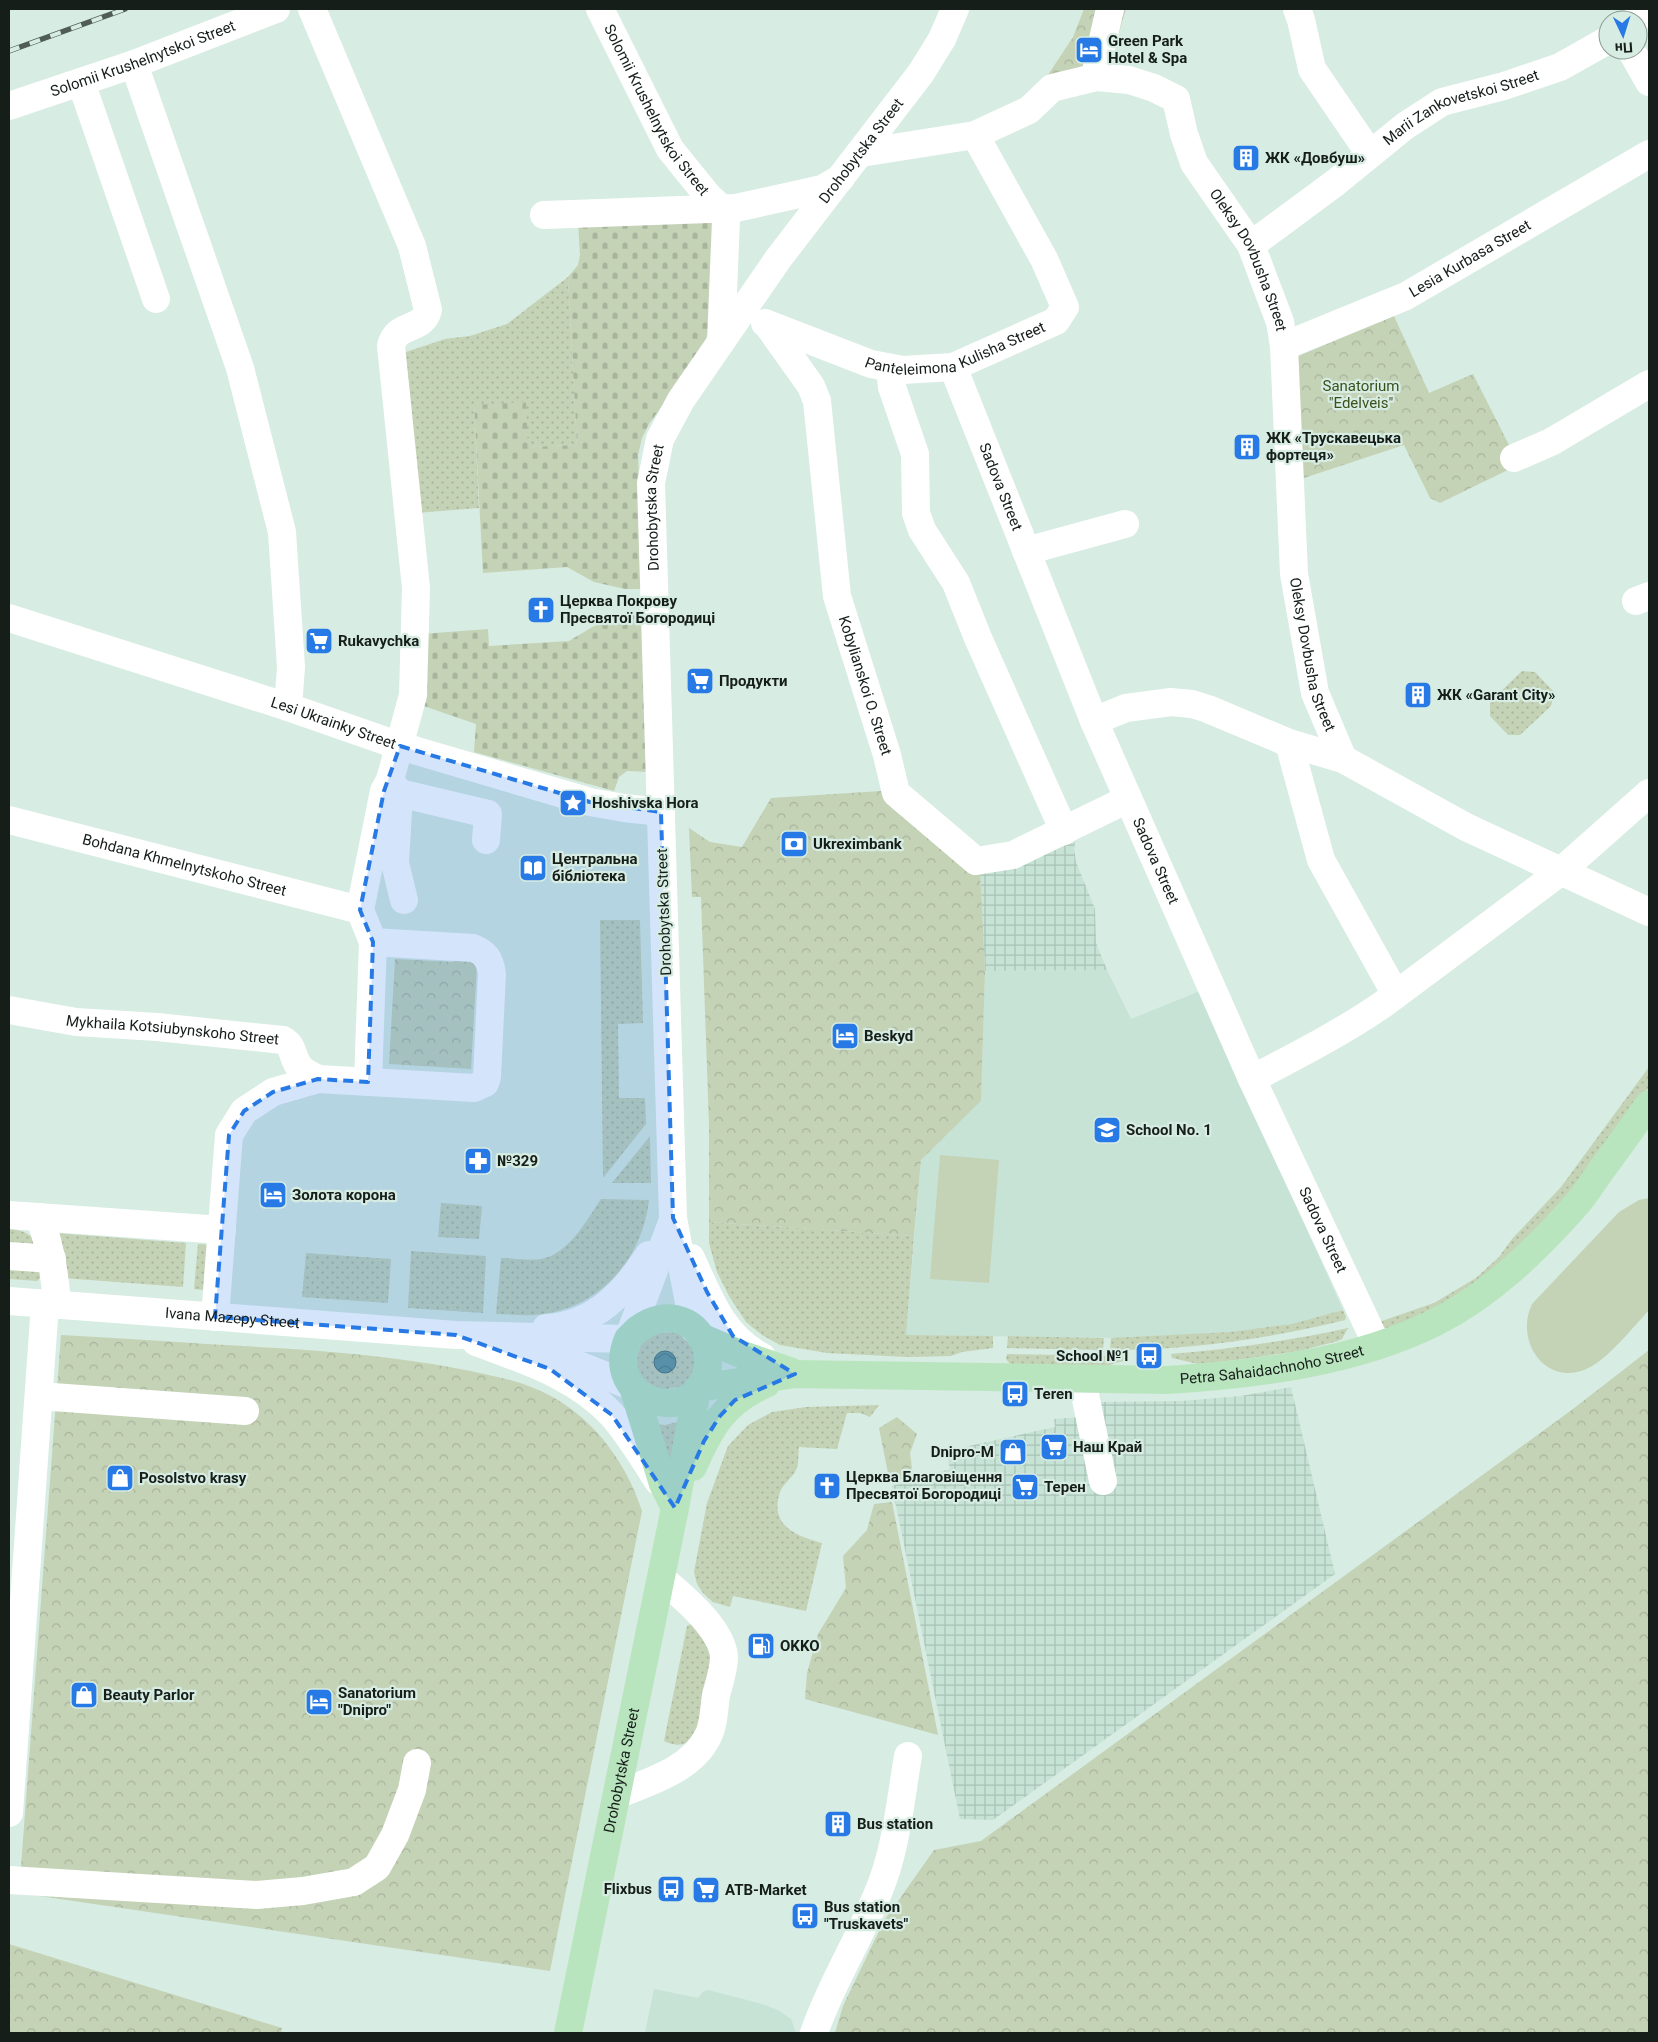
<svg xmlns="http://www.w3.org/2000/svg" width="1658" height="2042" font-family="Roboto,sans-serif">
  <defs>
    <pattern id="industrial-grid" width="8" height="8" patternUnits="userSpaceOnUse" patternTransform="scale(1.25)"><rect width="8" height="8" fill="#c6e3d5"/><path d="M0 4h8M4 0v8" fill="none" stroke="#a9c2b6"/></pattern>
    <pattern id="grass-dots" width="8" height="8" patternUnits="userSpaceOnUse" patternTransform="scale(1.25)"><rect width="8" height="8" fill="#c4d2b6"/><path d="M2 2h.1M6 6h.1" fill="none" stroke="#a8b49c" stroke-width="1.8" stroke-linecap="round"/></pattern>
    <pattern id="forest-crowns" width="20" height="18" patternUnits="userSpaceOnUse" patternTransform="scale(1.25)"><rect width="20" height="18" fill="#c4d2b6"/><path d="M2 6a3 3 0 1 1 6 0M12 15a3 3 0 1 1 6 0" fill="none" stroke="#a8b49c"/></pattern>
    <pattern id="cemetery-stones" width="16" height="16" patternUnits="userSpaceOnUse" patternTransform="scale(1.25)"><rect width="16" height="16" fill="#c4d2b6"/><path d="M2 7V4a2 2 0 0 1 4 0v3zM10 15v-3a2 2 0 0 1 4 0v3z" fill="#a8b49c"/></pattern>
    <pattern id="water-waves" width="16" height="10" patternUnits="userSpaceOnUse" patternTransform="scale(1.25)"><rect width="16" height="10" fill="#65979b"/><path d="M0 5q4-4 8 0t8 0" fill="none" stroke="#527b7e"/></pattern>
  </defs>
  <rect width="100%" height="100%" fill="#d7ece2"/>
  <!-- built -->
  <path fill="#c6e3d5" d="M1107,970L1131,1019L1200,991L1343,1310L1292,1324L1230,1332L1121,1338L906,1335L921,1160L981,1101L985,971Z
    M654,1989L698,1998L703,1992L708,1990L762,2004L778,2010L791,2019L796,2033H645Z"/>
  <!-- industrial -->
  <path fill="url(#industrial-grid)" d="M1075,842L1074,849L1076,862L1095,909L1096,943L1107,970L985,971L980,870L1006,867Z
    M1291,1387L1335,1574L993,1820L960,1819L892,1486L950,1469L946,1451L1055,1427L1054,1419L1080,1417L1101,1402L1182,1401L1241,1396Z"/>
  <!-- grass -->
  <path fill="url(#grass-dots)" d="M568,277L577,445L528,447L474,406L479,508L416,513L403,353L445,339L470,336L507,324Z
    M1522,671L1535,672L1554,692L1551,706L1520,735H1508L1490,716V702Z
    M600,920H640L643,1023L618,1024L619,1098H645L646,1124L603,1178Z
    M1649,1067V1087L1566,1199L1505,1265L1438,1310L1389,1328H1383L1379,1322L1434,1303L1476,1278L1499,1257L1512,1239L1561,1187Z
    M650,1136L651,1183H612Z
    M601,1199L649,1200C642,1261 598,1310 535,1315C522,1316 509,1314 496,1314L501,1258C514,1258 529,1261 541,1259C569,1254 586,1221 601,1199Z
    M441,1203L482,1206L479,1239L438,1237Z
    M709,1222L914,1236L906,1335L993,1336V1348L962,1352L951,1356L908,1357L827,1353L780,1345L762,1335L746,1322L729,1296L717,1272L709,1243Z
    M9,1228L24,1232L37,1240L39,1247L9,1251Z
    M55,1233L186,1243L183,1287L63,1278Z
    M198,1244L215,1245L211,1291L194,1289Z
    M411,1251L486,1256L483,1313L408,1308Z
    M306,1253L391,1259L388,1303L302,1297Z
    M9,1264L40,1266L43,1275L37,1281L9,1279Z
    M1343,1310L1346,1317L1345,1320C1268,1339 1188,1350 1110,1350L1111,1338L1230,1332L1292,1324Z
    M1348,1328L1342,1339L1338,1341L1299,1351L1237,1360L1198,1364L1172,1358L1171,1354C1231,1349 1289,1341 1348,1328Z
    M676,1332L691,1342L697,1365L685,1386L656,1391L635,1370C640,1337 643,1334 676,1332Z
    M1008,1336L1101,1338H1104L1103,1350L1007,1348Z
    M1007,1354L1123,1356V1361L1110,1365L1101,1366L1010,1364L1006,1359Z
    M879,1405L870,1417L860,1413H847L837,1449L799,1447C798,1454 799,1465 796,1470C792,1478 783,1484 780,1492C769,1526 796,1536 822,1543L806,1611L733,1596L730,1607L713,1602L703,1593L697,1584L694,1572L707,1503L728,1446L748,1425L772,1412L806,1407Z
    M681,1421L667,1477L649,1423L665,1425Z
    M691,1624L715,1653C711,1680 709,1763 664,1741L687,1626Z"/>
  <!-- forest -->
  <path fill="url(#forest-crowns)" d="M1084,9H1126L1110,63L1046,78L1073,37Z
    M1394,316L1429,393L1473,374L1514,455V467L1440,503L1430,498L1404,445L1301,479L1296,357Z
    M881,791L980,870L985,971L981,1101L921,1160L914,1236L709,1222V1126L701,897H692L689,828L710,842L742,847L771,798Z
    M457,956L477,964L471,1069L389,1064L395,959L453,962Z
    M61,1335C132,1339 204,1344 276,1348C338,1352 398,1357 460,1369C493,1376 526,1381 556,1399C598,1424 627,1465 642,1511L550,1971L19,1893Z
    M1649,1350V2033H835L843,2006L884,1921L934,1850L981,1841L1573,1409Z
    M897,1417L917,1434L910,1453L913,1476L890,1483L879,1428Z
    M892,1502L938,1735L805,1699L807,1673L818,1634L846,1588L843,1556L867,1530L874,1504Z
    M9,1944L282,2028L281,2033H9Z"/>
  <!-- cemetery -->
  <path fill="url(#cemetery-stones)" d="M713,216L710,326L703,349L649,424L642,438L638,455L643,589H625L594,582L567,567L483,573L474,405L526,402L528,447L577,445L568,277L578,265L580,255L578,221Z
    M625,615H644L650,772L627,771L619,777L614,791L474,752L476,724L418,704L422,634L488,629L489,646L569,641L594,626Z"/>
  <!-- pitch -->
  <path fill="#c4d2b6" d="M940,1155L999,1160L989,1283L930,1279Z
    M1649,1198V1310C1634,1326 1605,1363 1584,1370C1543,1385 1515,1339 1532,1304L1619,1212L1639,1200Z"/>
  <!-- water -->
  <path fill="url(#water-waves)" stroke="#4d7374" d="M654 1362a11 11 0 1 1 22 0a11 11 0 1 1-22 0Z"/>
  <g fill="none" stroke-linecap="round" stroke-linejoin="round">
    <!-- minor -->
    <g stroke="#fff" stroke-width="28">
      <path d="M312,9L412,246L428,310C423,332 396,322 391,346L416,588L413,695L390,780L384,791L360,910L373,942L368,1082"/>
      <path id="s1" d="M600,9L670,149L708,196L720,207L726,220L721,342"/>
      <path d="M1297,9L1301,20L1312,69L1370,154"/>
      <path d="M1635,20L1647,9"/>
      <path d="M1631,50L1649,82"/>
      <path d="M134,64L240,368L282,532L291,667L288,707"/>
      <path d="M1097,77V65L1110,9"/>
      <path d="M81,82L156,299"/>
      <path id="s2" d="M9,106L134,64L276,9"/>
      <path id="s3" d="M861,153L975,135L1029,110L1052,88L1097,77L1129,80L1154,88L1176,99L1184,134L1194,163L1251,245L1280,322L1284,346L1294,574L1315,693L1343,759"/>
      <path d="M544,215L736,208L822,189L841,178"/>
      <path id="s4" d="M1251,245L1335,183L1405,126L1442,102L1504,86L1560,67L1608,40"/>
      <path id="s5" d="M765,323L871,364L903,370L953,367L1056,321L1065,307L1044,259L975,135"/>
      <path id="s6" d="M767,324L811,386L817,401L837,596L887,755L896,793L976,861L1013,855L1128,799"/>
      <path id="s7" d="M1284,346L1406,296L1649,154"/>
      <path id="s8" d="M953,367L1094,721L1252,1079L1377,1345"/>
      <path d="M890,369L892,387L915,454L916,513L922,530L956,583L978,638L1064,831"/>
      <path d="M1514,458L1551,442L1649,384"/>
      <path d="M1026,551L1125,524"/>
      <path d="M1636,601L1649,596"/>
      <path id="s9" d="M9,618L288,707L400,746L590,802L624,808L661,812"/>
      <path d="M1094,721L1126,708L1171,702L1192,704L1208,709L1289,743L1343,759L1466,827L1649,912"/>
      <path d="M1289,743L1321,860L1395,993"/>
      <path d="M390,780L399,793L488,814L486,840"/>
      <path d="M399,793L395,863L404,900"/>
      <path id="s10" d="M9,820L360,910"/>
      <path id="s11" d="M9,1010L76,1022L157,1027L283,1040C294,1046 292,1056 298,1065C302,1072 311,1075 318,1079"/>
      <path d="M1252,1079C1296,1056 1341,1033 1382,1005L1560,872L1649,793"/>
      <path d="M9,1215L222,1230"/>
      <path d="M39,1217C51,1245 55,1275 57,1305"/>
      <path d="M9,1256L52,1259"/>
      <path d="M691,1258C709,1297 722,1336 762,1357"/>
      <path id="s12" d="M9,1301L456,1335L628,1339L673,1220"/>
      <path d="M215,1317L229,1135L244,1111L273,1092L318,1079L474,1088L485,1083L487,1077L492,974C490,960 486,953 473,948L373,942"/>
      <path d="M546,1328C595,1325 624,1293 649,1255"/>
      <path id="s13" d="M694,1329L673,1218L651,483L660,439L681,400L778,259L921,73L942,39L955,9"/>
      <path d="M476,1342C524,1360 577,1376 613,1416C630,1436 644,1459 658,1481"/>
      <path d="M543,1353L556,1356L631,1386"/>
      <path d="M1082,1380L1103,1481"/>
      <path d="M39,1396L245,1411"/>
      <path d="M617,1795C648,1782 692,1770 708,1736C714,1725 714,1708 716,1695C719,1684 724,1669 724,1657C722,1628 682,1596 661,1578"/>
      <path d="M9,1813L45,1304"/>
      <path d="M9,1880L257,1895L303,1891L354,1882L377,1867L395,1835L412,1790L417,1763"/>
      <path d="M814,2033C832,1980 864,1933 883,1880C897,1841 901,1797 908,1756"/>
    </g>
    <!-- major -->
    <g stroke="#b9e5be" stroke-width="28">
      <path d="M701,1337L743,1355L792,1372"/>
      <path d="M628,1339C602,1400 690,1428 706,1375C709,1365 709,1354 705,1344C690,1310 652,1312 630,1337"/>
      <path id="s14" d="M698,1388L795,1374L1167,1380C1257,1374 1354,1363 1436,1322C1490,1295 1536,1250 1576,1205C1585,1195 1592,1183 1600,1172C1617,1149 1633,1127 1649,1104"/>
      <path d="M634,1390L663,1484L675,1508"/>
      <path d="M693,1467C710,1428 724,1402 766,1384"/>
      <path id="s15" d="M568,2033L675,1508L697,1390"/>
    </g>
    <defs>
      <path id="rail" d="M9,51L125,9"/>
    </defs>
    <!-- rail casing -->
    <use href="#rail" stroke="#505c56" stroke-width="5.5"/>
    <!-- rail -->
    <use href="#rail" stroke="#d7ece2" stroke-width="4" stroke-dasharray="11" stroke-linecap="butt"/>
  </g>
  <!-- marked area -->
  <path fill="#277ae5" fill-opacity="0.2" stroke="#277ae5" stroke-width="4" stroke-dasharray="10 6" stroke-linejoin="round" d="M400,746L590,802L661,812L673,1218L707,1292L733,1336L795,1374L735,1400L720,1416L704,1441L675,1508L612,1415L550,1369L456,1335L215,1317L229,1135L244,1111L273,1092L318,1079L368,1082L373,942L360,910L384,791Z"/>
  <!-- icons -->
  <defs>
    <symbol id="hotel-square" viewBox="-11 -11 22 22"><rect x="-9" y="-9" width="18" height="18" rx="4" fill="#277ae5" stroke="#d7ece2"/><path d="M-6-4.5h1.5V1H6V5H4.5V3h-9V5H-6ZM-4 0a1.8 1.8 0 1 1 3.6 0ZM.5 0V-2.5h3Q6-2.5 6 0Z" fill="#fff"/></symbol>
    <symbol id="building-square" viewBox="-11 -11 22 22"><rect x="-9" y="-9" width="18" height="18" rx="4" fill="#277ae5" stroke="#d7ece2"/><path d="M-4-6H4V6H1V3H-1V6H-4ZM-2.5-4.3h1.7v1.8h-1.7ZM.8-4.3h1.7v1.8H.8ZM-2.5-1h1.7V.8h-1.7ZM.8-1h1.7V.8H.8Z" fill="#fff"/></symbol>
    <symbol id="church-square" viewBox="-11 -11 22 22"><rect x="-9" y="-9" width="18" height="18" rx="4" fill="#277ae5" stroke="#d7ece2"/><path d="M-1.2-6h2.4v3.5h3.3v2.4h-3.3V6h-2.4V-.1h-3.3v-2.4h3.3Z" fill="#fff"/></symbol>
    <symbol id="supermarket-square" viewBox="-11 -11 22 22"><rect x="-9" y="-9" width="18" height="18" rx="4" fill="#277ae5" stroke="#d7ece2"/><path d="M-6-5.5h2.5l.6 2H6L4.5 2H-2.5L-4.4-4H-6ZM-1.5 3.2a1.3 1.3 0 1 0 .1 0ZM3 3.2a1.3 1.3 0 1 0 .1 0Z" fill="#fff"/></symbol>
    <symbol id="sight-square" viewBox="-11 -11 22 22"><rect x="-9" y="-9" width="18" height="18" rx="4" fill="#277ae5" stroke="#d7ece2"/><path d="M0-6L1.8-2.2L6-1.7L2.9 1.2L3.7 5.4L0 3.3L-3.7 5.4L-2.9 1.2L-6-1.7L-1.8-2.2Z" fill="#fff"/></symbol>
    <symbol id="bank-square" viewBox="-11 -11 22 22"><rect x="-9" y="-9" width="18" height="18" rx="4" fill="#277ae5" stroke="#d7ece2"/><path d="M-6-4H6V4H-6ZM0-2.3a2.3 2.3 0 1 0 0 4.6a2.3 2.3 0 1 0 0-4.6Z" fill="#fff"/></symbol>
    <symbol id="library-square" viewBox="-11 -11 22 22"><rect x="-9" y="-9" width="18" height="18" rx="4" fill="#277ae5" stroke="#d7ece2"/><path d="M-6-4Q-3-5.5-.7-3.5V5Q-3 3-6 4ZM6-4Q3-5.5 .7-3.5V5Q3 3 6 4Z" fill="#fff"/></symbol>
    <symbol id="school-square" viewBox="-11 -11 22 22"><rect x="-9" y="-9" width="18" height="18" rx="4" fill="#277ae5" stroke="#d7ece2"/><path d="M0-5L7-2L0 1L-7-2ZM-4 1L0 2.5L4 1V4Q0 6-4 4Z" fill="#fff"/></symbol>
    <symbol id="pharmacy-square" viewBox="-11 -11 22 22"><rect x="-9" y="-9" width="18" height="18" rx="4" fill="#277ae5" stroke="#d7ece2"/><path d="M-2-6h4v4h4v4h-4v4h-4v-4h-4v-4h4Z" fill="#fff"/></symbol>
    <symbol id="bus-square" viewBox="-11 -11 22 22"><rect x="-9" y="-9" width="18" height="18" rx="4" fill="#277ae5" stroke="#d7ece2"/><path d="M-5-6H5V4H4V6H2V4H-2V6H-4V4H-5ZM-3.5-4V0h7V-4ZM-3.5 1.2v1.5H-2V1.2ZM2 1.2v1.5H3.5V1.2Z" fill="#fff"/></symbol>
    <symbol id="shop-square" viewBox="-11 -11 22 22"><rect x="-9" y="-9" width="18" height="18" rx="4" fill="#277ae5" stroke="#d7ece2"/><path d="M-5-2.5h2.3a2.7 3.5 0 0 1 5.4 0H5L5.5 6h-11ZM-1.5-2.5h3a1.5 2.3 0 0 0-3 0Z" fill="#fff"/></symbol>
    <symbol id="fuel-square" viewBox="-11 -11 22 22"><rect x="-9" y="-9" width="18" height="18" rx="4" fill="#277ae5" stroke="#d7ece2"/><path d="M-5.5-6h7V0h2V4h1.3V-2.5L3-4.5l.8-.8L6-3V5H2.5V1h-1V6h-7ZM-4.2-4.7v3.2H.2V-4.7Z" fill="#fff"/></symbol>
  </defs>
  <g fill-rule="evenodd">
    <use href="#hotel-square" x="1073" y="34" width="32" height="32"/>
    <use href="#building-square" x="1230" y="142" width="32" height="32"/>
    <use href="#building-square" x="1231" y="431" width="32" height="32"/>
    <use href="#church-square" x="525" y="594" width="32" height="32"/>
    <use href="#supermarket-square" x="303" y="625" width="32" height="32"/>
    <use href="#supermarket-square" x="684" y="665" width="32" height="32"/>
    <use href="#building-square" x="1402" y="679" width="32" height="32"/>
    <use href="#sight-square" x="557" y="787" width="32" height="32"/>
    <use href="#bank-square" x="778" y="828" width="32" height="32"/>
    <use href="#library-square" x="517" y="852" width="32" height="32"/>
    <use href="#hotel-square" x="829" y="1020" width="32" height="32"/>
    <use href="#school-square" x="1091" y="1114" width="32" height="32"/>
    <use href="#pharmacy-square" x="462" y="1145" width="32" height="32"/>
    <use href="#hotel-square" x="257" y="1179" width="32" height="32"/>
    <use href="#bus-square" x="1133" y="1340" width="32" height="32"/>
    <use href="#bus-square" x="999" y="1378" width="32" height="32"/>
    <use href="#supermarket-square" x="1038" y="1431" width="32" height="32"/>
    <use href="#shop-square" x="997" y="1436" width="32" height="32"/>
    <use href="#shop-square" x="104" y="1462" width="32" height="32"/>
    <use href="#church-square" x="811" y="1470" width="32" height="32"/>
    <use href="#supermarket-square" x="1009" y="1471" width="32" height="32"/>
    <use href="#fuel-square" x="745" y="1630" width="32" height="32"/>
    <use href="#shop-square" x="68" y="1679" width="32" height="32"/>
    <use href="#hotel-square" x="303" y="1686" width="32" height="32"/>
    <use href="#building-square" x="822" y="1808" width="32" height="32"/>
    <use href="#bus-square" x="655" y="1873" width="32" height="32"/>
    <use href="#supermarket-square" x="690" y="1874" width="32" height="32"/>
    <use href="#bus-square" x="789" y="1900" width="32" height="32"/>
  </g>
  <g text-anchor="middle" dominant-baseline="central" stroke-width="4.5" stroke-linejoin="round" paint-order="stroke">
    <!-- poi labels -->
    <g font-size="15" font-weight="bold" fill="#161e1a" stroke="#d7ece2" text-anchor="start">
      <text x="1108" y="41">Green Park<tspan x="1108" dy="17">Hotel &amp; Spa</tspan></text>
      <text x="1265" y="158">ЖК «Довбуш»</text>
      <text x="1266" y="438">ЖК «Трускавецька<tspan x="1266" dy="17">фортеця»</tspan></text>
      <text x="560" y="601">Церква Покрову<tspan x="560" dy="17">Пресвятої Богородиці</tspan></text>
      <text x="338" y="641">Rukavychka</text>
      <text x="719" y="681">Продукти</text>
      <text x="1437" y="695">ЖК «Garant City»</text>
      <text x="592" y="803">Hoshivska Hora</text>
      <text x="813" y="844">Ukreximbank</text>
      <text x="552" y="859">Центральна<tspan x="552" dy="17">бібліотека</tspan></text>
      <text x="864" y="1036">Beskyd</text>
      <text x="1126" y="1130">School No. 1</text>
      <text x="497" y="1161">№329</text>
      <text x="292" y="1195">Золота корона</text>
      <text x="1130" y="1356" text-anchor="end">School №1</text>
      <text x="1034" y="1394">Teren</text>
      <text x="1073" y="1447">Наш Край</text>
      <text x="994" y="1452" text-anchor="end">Dnipro-M</text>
      <text x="846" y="1477">Церква Благовіщення<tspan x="846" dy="17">Пресвятої Богородиці</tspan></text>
      <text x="139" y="1478">Posolstvo krasy</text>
      <text x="1044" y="1487">Терен</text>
      <text x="780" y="1646">OKKO</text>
      <text x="338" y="1693">Sanatorium<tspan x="338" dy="17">"Dnipro"</tspan></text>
      <text x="103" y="1695">Beauty Parlor</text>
      <text x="857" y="1824">Bus station</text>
      <text x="652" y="1889" text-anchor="end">Flixbus</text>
      <text x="725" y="1890">ATB-Market</text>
      <text x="824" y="1907">Bus station<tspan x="824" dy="17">"Truskavets"</tspan></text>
    </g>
    <!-- street labels -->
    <g font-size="15" fill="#161e1a" stroke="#d7ece2">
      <text stroke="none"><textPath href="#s2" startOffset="142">Solomii Krushelnytskoi Street</textPath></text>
      <text stroke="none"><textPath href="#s1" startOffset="116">Solomii Krushelnytskoi Street</textPath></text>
      <text stroke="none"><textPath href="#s4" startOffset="254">Marii Zankovetskoi Street</textPath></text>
      <text stroke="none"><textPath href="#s13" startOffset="1245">Drohobytska Street</textPath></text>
      <text stroke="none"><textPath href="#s7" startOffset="206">Lesia Kurbasa Street</textPath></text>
      <text stroke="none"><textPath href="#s3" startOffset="515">Oleksy Dovbusha Street</textPath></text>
      <text stroke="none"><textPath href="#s5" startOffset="202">Panteleimona Kulisha Street</textPath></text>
      <text stroke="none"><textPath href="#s8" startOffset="129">Sadova Street</textPath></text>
      <text stroke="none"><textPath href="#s13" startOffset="824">Drohobytska Street</textPath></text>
      <text stroke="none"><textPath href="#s3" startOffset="920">Oleksy Dovbusha Street</textPath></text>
      <text stroke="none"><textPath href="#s6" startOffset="382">Kobylianskoi O. Street</textPath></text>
      <text stroke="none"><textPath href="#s9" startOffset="341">Lesi Ukrainky Street</textPath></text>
      <text stroke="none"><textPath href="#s8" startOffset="534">Sadova Street</textPath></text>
      <text stroke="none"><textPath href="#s10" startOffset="181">Bohdana Khmelnytskoho Street</textPath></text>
      <text transform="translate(664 912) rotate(-92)">Drohobytska Street</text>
      <text stroke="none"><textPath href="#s11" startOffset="165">Mykhaila Kotsiubynskoho Street</textPath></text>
      <text stroke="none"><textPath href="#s8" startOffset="939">Sadova Street</textPath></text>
      <text stroke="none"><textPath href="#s12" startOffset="224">Ivana Mazepy Street</textPath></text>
      <text stroke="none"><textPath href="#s14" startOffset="576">Petra Sahaidachnoho Street</textPath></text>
      <text stroke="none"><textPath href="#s15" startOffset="268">Drohobytska Street</textPath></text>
    </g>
    <!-- park labels -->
    <g font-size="15" fill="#3b511c" stroke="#d7ece2">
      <text x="1361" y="386">Sanatorium<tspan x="1361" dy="17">"Edelveis"</tspan></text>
    </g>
  </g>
  <!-- border -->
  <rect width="1658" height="2042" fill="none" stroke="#161e1a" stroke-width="20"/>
  <!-- north arrow -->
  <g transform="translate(1623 35) rotate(176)"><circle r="24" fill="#d7ece2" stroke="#8a9a92"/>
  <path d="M0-4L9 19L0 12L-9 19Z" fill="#277ae5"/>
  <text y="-8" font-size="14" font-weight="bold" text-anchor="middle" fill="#161e1a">Пн</text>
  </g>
</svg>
